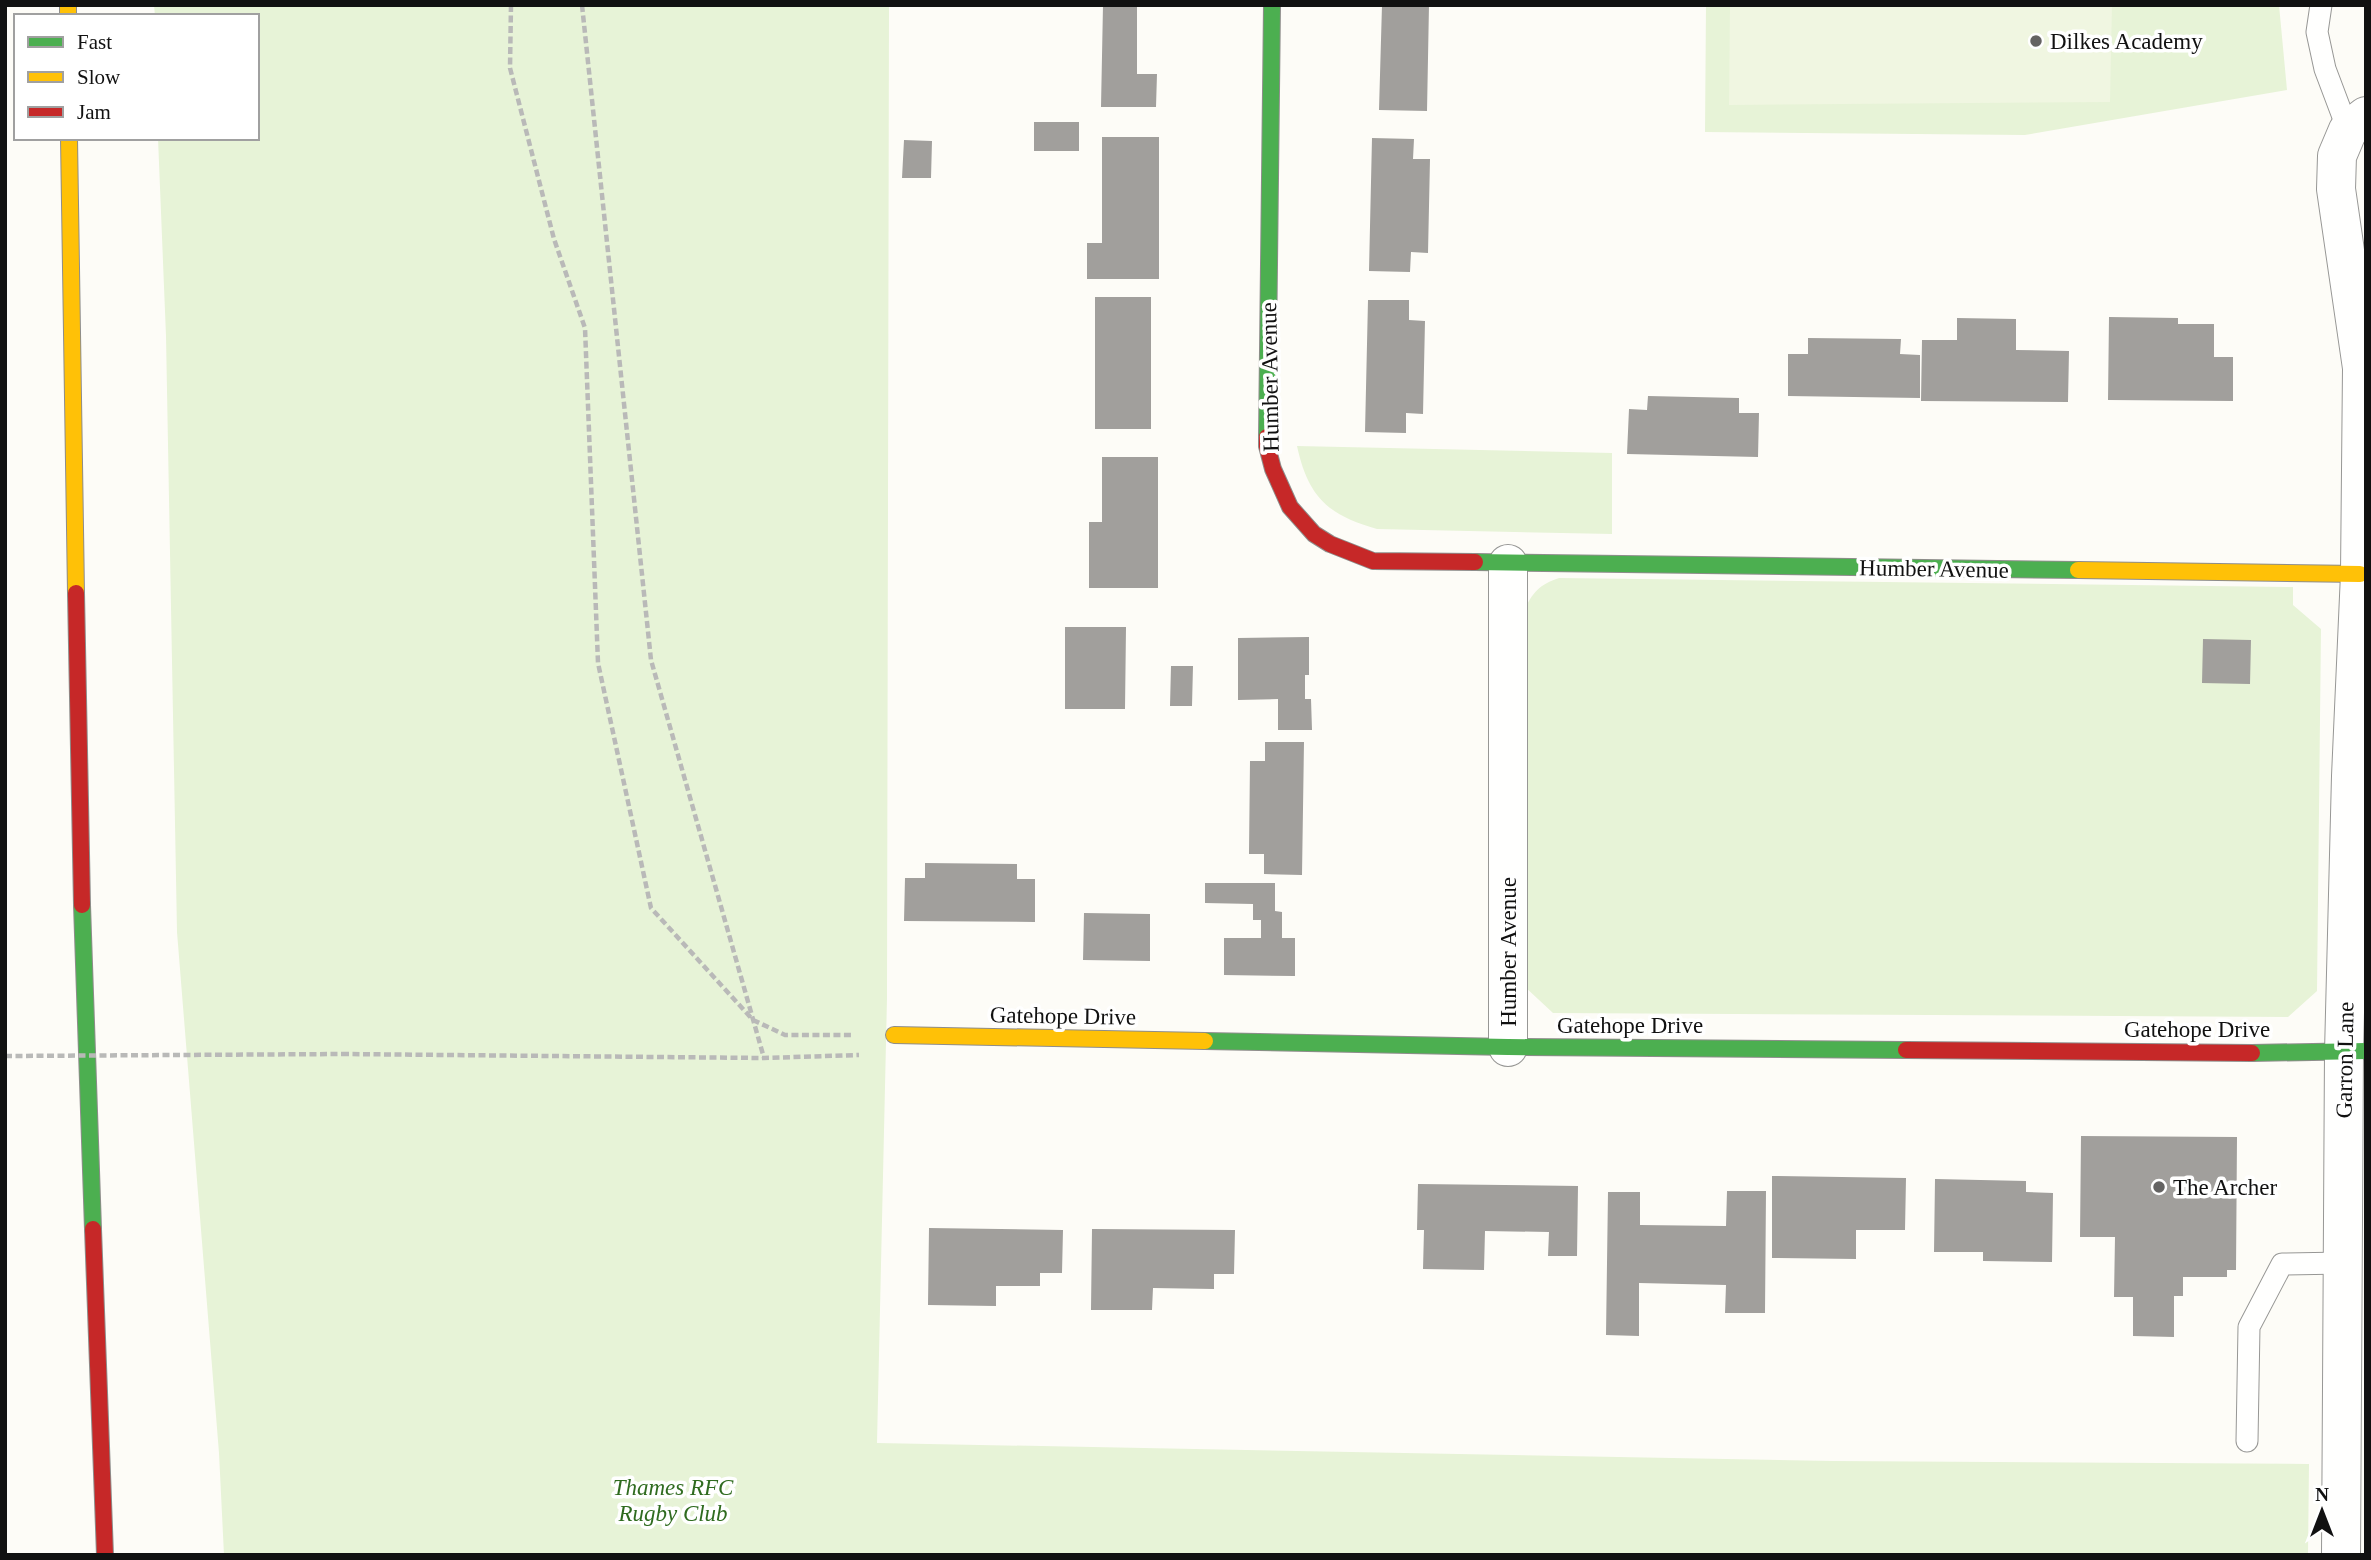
<svg xmlns="http://www.w3.org/2000/svg" width="2371" height="1560" font-family="Georgia,serif">
  <rect width="100%" height="100%" fill="#fdfcf7"/>
  <!-- green -->
  <path fill="#e7f3d7" d="M154,5H889L887,998L877,1443L1833,1461L2309,1464L2308,1555H224L219,1453L177,932L166,336L158,138H257V16H155Z
    M1706,5H2279L2287,90L2025,135L1705,132Z
    M1297,446L1612,453V534L1377,529C1327,515 1308,496 1297,446Z
    M1559,578L2293,587V605L2321,629L2317,991L2288,1017L1553,1013L1523,985L1524,611C1532,593 1540,584 1559,578Z"/>
  <!-- pitch -->
  <path fill="#f0f6e1" d="M1730,5H2112L2110,102L1729,105Z"/>
  <!-- building -->
  <path fill="#a19f9c" d="M1103,5H1137V74H1157L1156,107H1101Z
    M1382,5H1429L1427,111L1379,110Z
    M1034,122H1079V151H1034Z
    M1102,137H1159V279H1087V243H1102Z
    M1372,138L1414,139L1413,159H1430L1428,253L1411,252L1410,272L1369,271Z
    M904,140L932,141L931,178H902Z
    M1095,297H1151V429H1095Z
    M1368,300H1409V320L1425,321L1423,414L1406,413V433L1365,432Z
    M2109,317L2178,318V324H2214V357H2233V401L2108,400Z
    M1957,318L2016,319V350L2069,351L2068,402L1921,401L1922,340H1957Z
    M1808,338L1901,339L1900,354L1920,355V398L1788,396V354H1808Z
    M1648,396L1739,398V413H1759L1758,457L1627,454L1629,409L1647,410Z
    M1102,457H1158V588H1089V522H1102Z
    M1065,627H1126L1125,709H1065Z
    M1309,637V675H1305V699H1311L1312,730H1278V699L1238,700V638Z
    M2203,639L2251,640L2250,684L2202,683Z
    M1171,666H1193L1192,706H1170Z
    M1265,742H1304L1302,875L1264,874V854H1249L1250,761H1265Z
    M925,863L1017,864V879H1035V922L904,921L905,878H925Z
    M1205,883H1275V911L1282,912V938H1295V976L1224,975V938H1261V920H1253V904L1205,903Z
    M1084,913L1150,914V961L1083,960Z
    M2081,1136L2237,1137L2236,1270H2227V1277H2183V1296H2174V1337L2133,1336V1297H2114L2115,1237H2080Z
    M1772,1176L1906,1178L1905,1230H1856V1259L1772,1258Z
    M1935,1179L2026,1181V1192L2053,1193L2052,1262L1983,1261V1252H1934Z
    M1418,1184L1578,1186L1577,1256H1548L1549,1232L1485,1231L1484,1270L1423,1269L1424,1230H1417Z
    M1727,1191H1766L1765,1313H1725L1726,1285L1639,1283V1336L1606,1335L1608,1192H1640V1225L1726,1226Z
    M929,1228L1063,1230L1062,1273H1040V1286H996V1306L928,1305Z
    M1092,1229L1235,1230L1234,1274H1214V1289L1153,1288L1152,1310H1091Z"/>
  <g fill="none" stroke-linecap="round" stroke-linejoin="round">
    <defs>
      <path id="lane" d="M2321,5L2317,32L2325,69L2348,130
        M2247,1441L2249,1327L2282,1264L2343,1263"/>
      <path id="street" d="M1508,564V1047
        M2341,1555L2344,1052L2351,776L2360,574L2362,368L2336,189L2337,156L2348,130L2366,116"/>
      <path id="fast" d="M1267,437L1272,5
        M1475,562L2078,570
        M82,905L93,1229
        M1205,1041L1508,1047L1906,1050
        M2252,1053L2366,1051"/>
      <path id="slow" d="M68,5V16
        M69,138L76,593
        M2078,570L2360,574
        M894,1035L1205,1041"/>
      <path id="jam" d="M1267,437V446L1273,469L1290,507L1314,534L1330,544L1373,561L1475,562
        M76,593L82,905
        M1906,1050L2252,1053
        M93,1229L105,1555"/>
    </defs>
    <!-- lane casing -->
    <use href="#lane" stroke="#979795" stroke-width="23"/>
    <!-- street casing -->
    <use href="#street" stroke="#979795" stroke-width="40"/>
    <!-- fast casing -->
    <use href="#fast" stroke="#8e8d8b" stroke-width="18"/>
    <!-- slow casing -->
    <use href="#slow" stroke="#8e8d8b" stroke-width="18"/>
    <!-- jam casing -->
    <use href="#jam" stroke="#8e8d8b" stroke-width="18"/>
    <!-- path -->
    <path stroke="#b9b9b8" stroke-width="4.5" stroke-dasharray="7 3.5" stroke-linecap="butt" d="M511,5L510,68L554,239L585,328L598,663L651,908L753,1020L785,1035H854
      M582,5L651,660L764,1058
      M342,1054L764,1058L859,1055"/>
    <!-- lane -->
    <use href="#lane" stroke="#fffffe" stroke-width="21"/>
    <!-- street -->
    <use href="#street" stroke="#fffffe" stroke-width="38"/>
    <!-- fast -->
    <use href="#fast" stroke="#4caf50" stroke-width="16"/>
    <!-- slow -->
    <use href="#slow" stroke="#ffc107" stroke-width="16"/>
    <!-- jam -->
    <use href="#jam" stroke="#c62828" stroke-width="16"/>
    <!-- path-bridge -->
    <path stroke="#b9b9b8" stroke-width="4.5" stroke-dasharray="7 3.5" stroke-linecap="butt" d="M5,1056L342,1054"/>
  </g>
  <!-- markers -->
  <g fill="#646362" stroke="#fff" stroke-width="2.5">
    <circle cx="2036" cy="41" r="7"/>
    <circle cx="2159" cy="1187" r="7"/>
  </g>
  <g text-anchor="middle" dominant-baseline="central" stroke-width="7" stroke-linejoin="round" paint-order="stroke">
    <!-- poi labels -->
    <g font-size="23" fill="#111" stroke="#fff" text-anchor="start">
      <text x="2050" y="41">Dilkes Academy</text>
      <text x="2173" y="1187">The Archer</text>
    </g>
    <!-- street labels -->
    <g font-size="23" fill="#111" stroke="#fff">
      <text transform="translate(1270 377) rotate(-91)">Humber Avenue</text>
      <text transform="translate(1934 569) rotate(1)">Humber Avenue</text>
      <text transform="translate(1508 952) rotate(-90)">Humber Avenue</text>
      <text transform="translate(1063 1016) rotate(1)">Gatehope Drive</text>
      <text x="1630" y="1025">Gatehope Drive</text>
      <text x="2197" y="1029">Gatehope Drive</text>
      <text transform="translate(2345 1060) rotate(-89)">Garron Lane</text>
    </g>
    <!-- park labels -->
    <g font-size="23" font-style="italic" fill="#2f6b1f" stroke="#fff">
      <text x="673" y="1487">Thames RFC<tspan x="673" dy="26">Rugby Club</tspan></text>
    </g>
  </g>
  <!-- border -->
  <rect width="2371" height="1560" fill="none" stroke="#111111" stroke-width="14"/>
  <!-- legend -->
  <rect x="14" y="14" width="245" height="126" fill="#ffffff" stroke="#a0a0a0" stroke-width="2"/>
  <rect x="28" y="37" width="35" height="10" fill="#4caf50" stroke="#a0a0a0" stroke-width="2"/>
  <text x="77" y="49" font-size="21" fill="#111111">Fast</text>
  <rect x="28" y="72" width="35" height="10" fill="#ffc107" stroke="#a0a0a0" stroke-width="2"/>
  <text x="77" y="84" font-size="21" fill="#111111">Slow</text>
  <rect x="28" y="107" width="35" height="10" fill="#c62828" stroke="#a0a0a0" stroke-width="2"/>
  <text x="77" y="119" font-size="21" fill="#111111">Jam</text>
  <!-- north arrow -->
  <g transform="translate(2322 1511)" stroke="#ffffff" stroke-width="5" paint-order="stroke">
  <path d="M0-5L12 26L0 18L-12 26Z" fill="#111111"/>
  <text y="-10" font-size="19" font-weight="bold" text-anchor="middle" fill="#111111">N</text>
  </g>
</svg>
